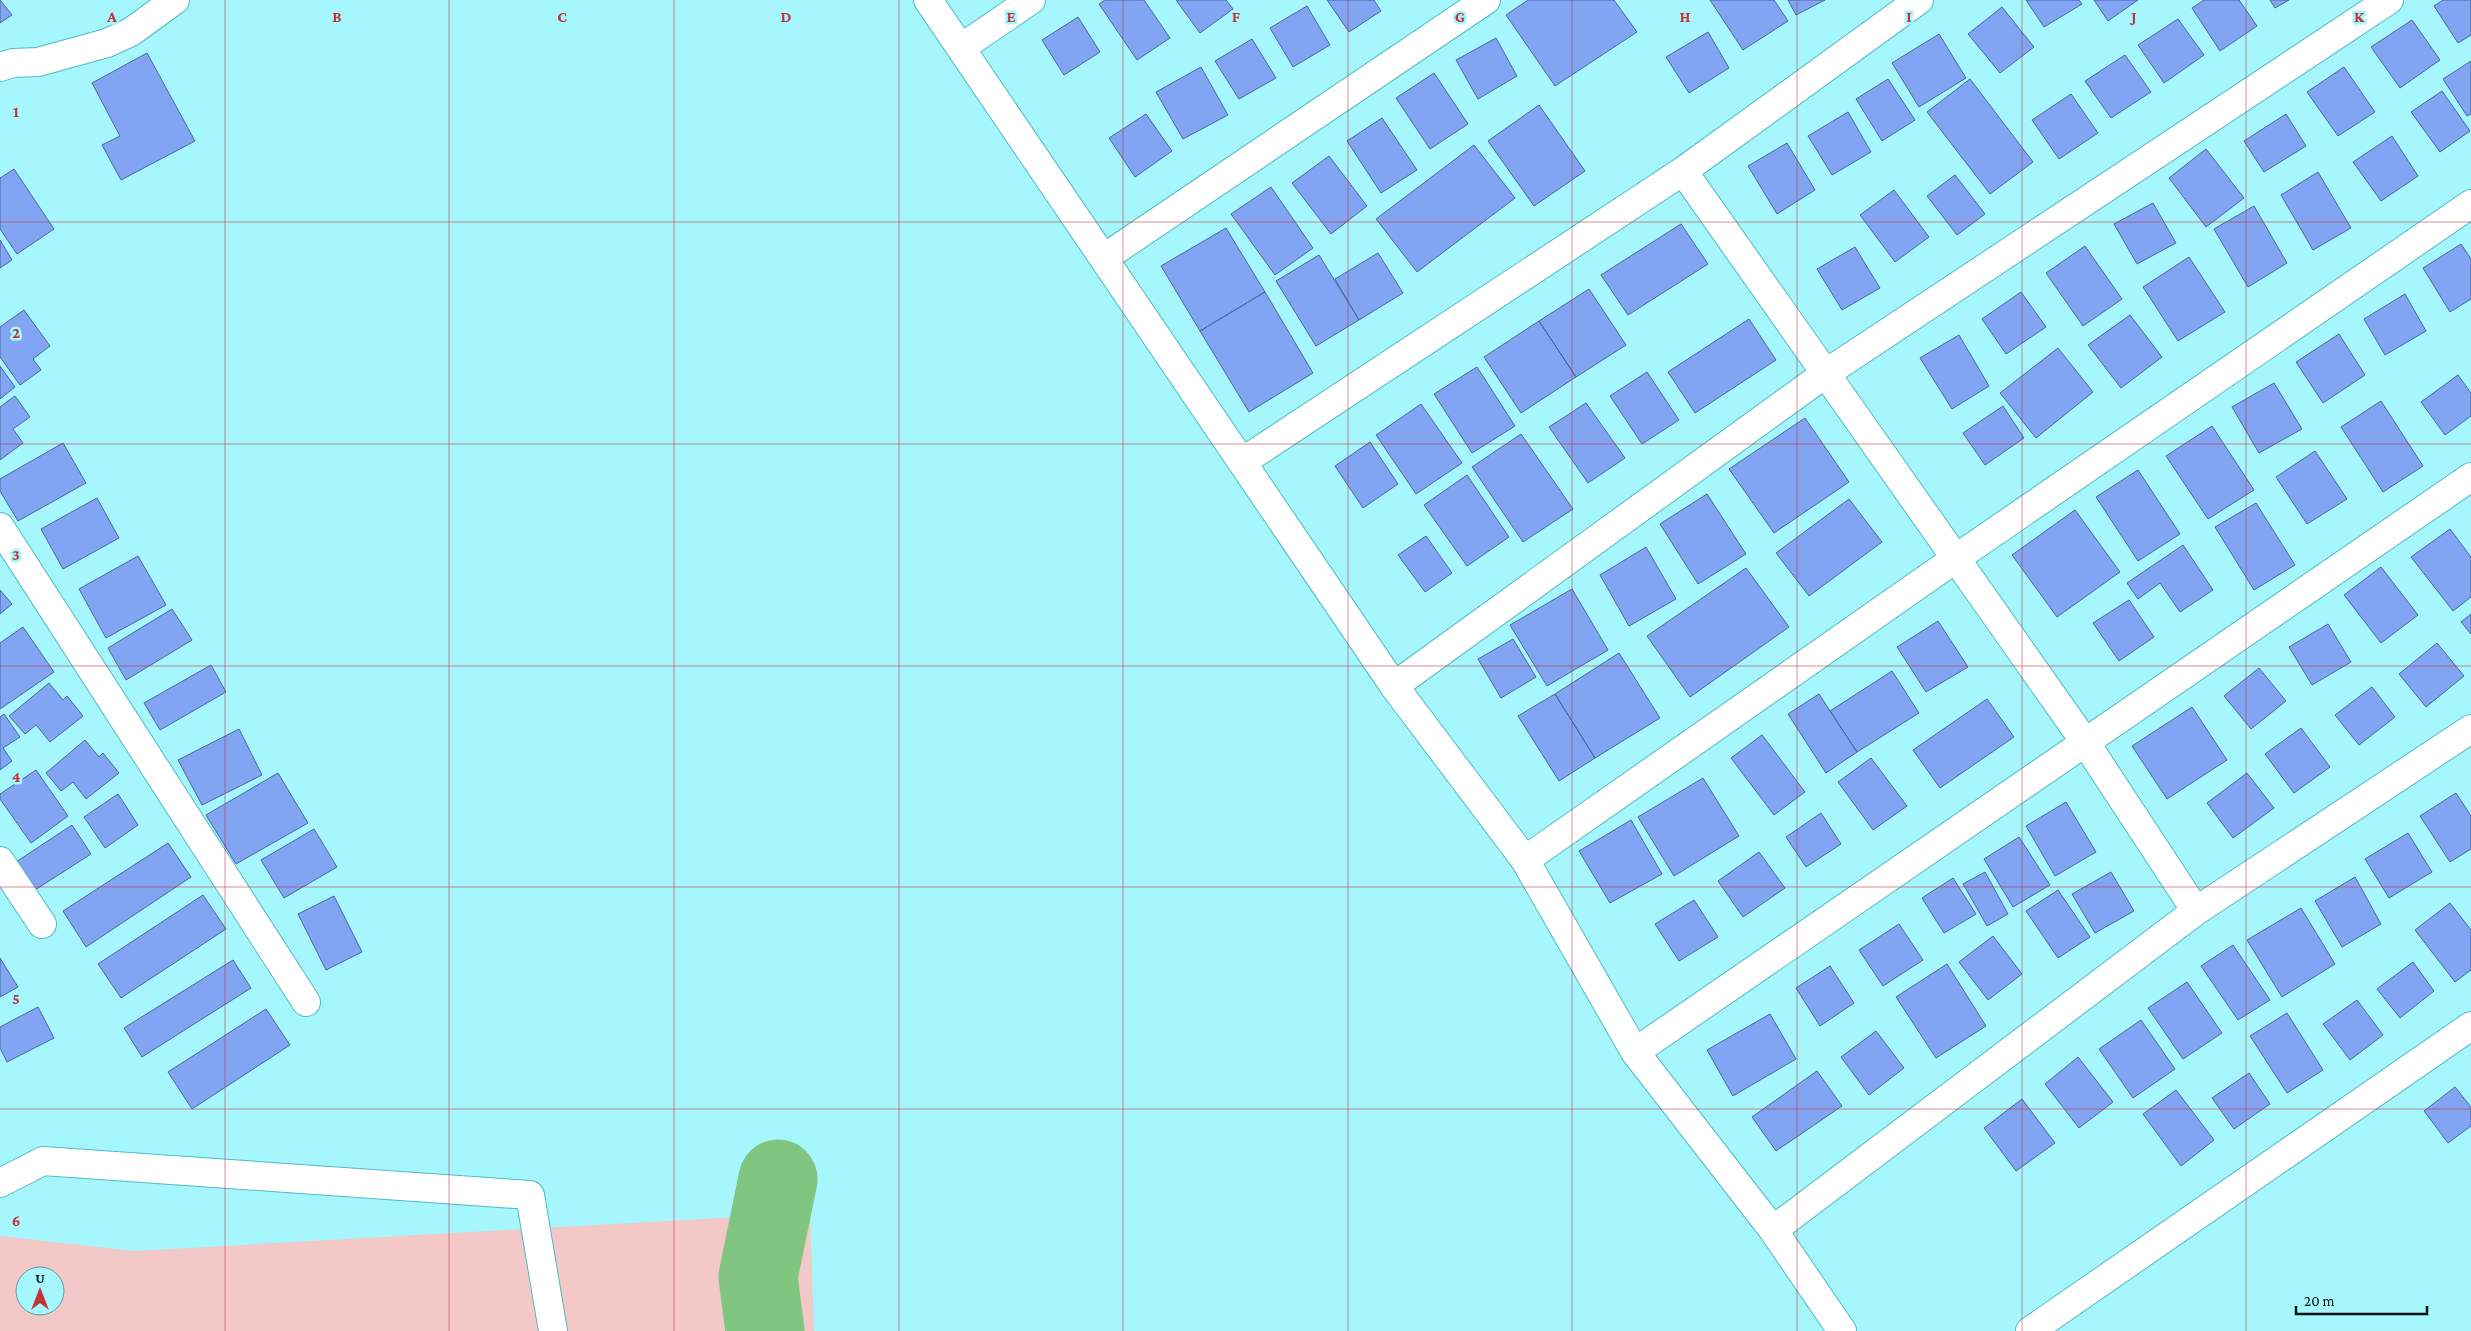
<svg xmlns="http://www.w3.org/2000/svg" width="2471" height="1331" font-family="'Crimson Pro',serif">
  <rect width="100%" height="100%" fill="#a6f6fe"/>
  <!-- green -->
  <path fill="#f2c9c6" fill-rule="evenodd" d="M810,1213L814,1331H0V1236L134,1251ZM25,1276H55V1306H25Z"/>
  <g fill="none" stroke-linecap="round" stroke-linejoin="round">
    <!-- river -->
    <path stroke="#80c580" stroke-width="79" d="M765,1331L758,1277L778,1179"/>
  </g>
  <!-- building -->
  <path fill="#81a5f2" stroke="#4a66a0" d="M0,0L12,15L0,23Z
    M1105,0H1144L1170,38L1137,60L1099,4Z
    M1176,0H1226L1233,9L1200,33Z
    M1327,0H1374L1381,11L1349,32Z
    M1528,0H1614L1637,32L1555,86L1506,15Z
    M1710,0H1774L1788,21L1743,50Z
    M1788,0H1825L1796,15Z
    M2026,0H2079L2082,4L2044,27Z
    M2094,0H2138L2108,21Z
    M2204,0H2239L2257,26L2220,51L2192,8Z
    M2270,0H2289L2275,8Z
    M2443,0H2471V35L2458,43L2434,6Z
    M1307,6L1330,45L1293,67L1270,28Z
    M2002,7L2034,47L2000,73L1968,34Z
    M1078,17L1100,52L1064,75L1042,40Z
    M2178,19L2204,55L2164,83L2138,45Z
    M2412,20L2440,60L2400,88L2371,47Z
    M1708,32L1729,68L1689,93L1666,57Z
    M1939,34L1966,78L1919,107L1892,63Z
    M1496,38L1517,76L1478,99L1456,60Z
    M1252,39L1276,78L1239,99L1215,61Z
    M147,53L195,141L121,180L102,145L120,136L92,83Z
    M2125,55L2151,92L2111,118L2085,81Z
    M2471,61V114L2467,116L2443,79Z
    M1201,67L1228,115L1183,139L1156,92Z
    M2344,67L2375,112L2338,136L2307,92Z
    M1434,73L1468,124L1430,149L1396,98Z
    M1888,79L1915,120L1882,141L1856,99Z
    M1970,79L2033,162L1990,194L1927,112Z
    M2442,91L2470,131L2440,152L2411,112Z
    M2071,94L2098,133L2059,159L2032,120Z
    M1539,105L1585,171L1534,206L1488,141Z
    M1848,112L1871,152L1832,175L1808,136Z
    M1146,114L1172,151L1135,177L1109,138Z
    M2286,114L2306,146L2264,172L2244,141Z
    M1382,118L1417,170L1381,193L1347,141Z
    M2392,136L2418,176L2381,201L2353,162Z
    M1787,143L1815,190L1777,214L1748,166Z
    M1474,145L1515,198L1417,272L1376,219Z
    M2206,149L2244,198L2206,227L2169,178Z
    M1329,156L1367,206L1331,234L1292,183Z
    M14,169L54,229L17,254L0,229V178Z
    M2318,172L2351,228L2313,250L2281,195Z
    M1955,175L1985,214L1957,235L1927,196Z
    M1271,187L1313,248L1275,275L1231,214Z
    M1894,190L1929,237L1895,262L1860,215Z
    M2153,203L2176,243L2137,264L2114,224Z
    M2254,206L2287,263L2248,287L2214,229Z
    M1681,224L1708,264L1628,315L1601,275Z
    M1226,228L1265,292L1200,331L1161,266Z
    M0,240L12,260L0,268Z
    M2461,244L2471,259V299L2450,312L2423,268Z
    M2085,246L2122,299L2083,326L2046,273Z
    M1855,247L1880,288L1842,310L1817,269Z
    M1378,253L1403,293L1359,320L1335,279Z
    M1319,255L1359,320L1316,346L1276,281Z
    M2189,257L2225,312L2178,341L2143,287Z
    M1589,289L1626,345L1576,377L1539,321Z
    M1265,292L1313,373L1249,412L1200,331Z
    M2021,292L2046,327L2006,354L1982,319Z
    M2405,294L2426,331L2385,355L2364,319Z
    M24,310L50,346L33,359L41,370L20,385L0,357V327Z
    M2130,315L2162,357L2121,388L2088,345Z
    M1749,319L1776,360L1695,413L1668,372Z
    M1539,321L1576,377L1521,413L1484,357Z
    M2339,334L2365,375L2323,403L2296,362Z
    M1959,335L1989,386L1952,409L1920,358Z
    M2058,348L2093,392L2036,438L2000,393Z
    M0,366L15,387L0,399Z
    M1477,367L1515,426L1472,453L1434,394Z
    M1647,372L1679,420L1642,444L1610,396Z
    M2458,375L2471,393V416L2445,435L2421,402Z
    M2274,383L2302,429L2259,453L2232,407Z
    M15,396L30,417L13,429L23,443L0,460V407Z
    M2381,401L2423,466L2383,492L2341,427Z
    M1586,403L1625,458L1588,483L1549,427Z
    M1421,404L1462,463L1416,494L1376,435Z
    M2003,406L2024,438L1985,465L1963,433Z
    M1805,418L1849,482L1774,533L1729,469Z
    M2212,426L2254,490L2208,519L2166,456Z
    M1521,434L1573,509L1523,542L1472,467Z
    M1370,442L1398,484L1363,508L1335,466Z
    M63,443L86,483L18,521L0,491V479Z
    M2315,451L2347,499L2307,524L2276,477Z
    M2138,470L2180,534L2138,561L2096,497Z
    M1467,475L1509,537L1467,566L1424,505Z
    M1707,494L1746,554L1698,584L1660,524Z
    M97,498L119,538L63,569L41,529Z
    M1849,499L1882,542L1809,596L1776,553Z
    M2256,503L2295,565L2254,590L2215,527Z
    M2075,510L2120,572L2057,617L2012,555Z
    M2450,529L2471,557V597L2453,611L2411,557Z
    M1426,536L1452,573L1425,592L1398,555Z
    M2183,545L2213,590L2180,612L2160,583L2138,599L2127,583Z
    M1646,547L1676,599L1629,626L1600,575Z
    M138,556L166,605L106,638L79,589Z
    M2381,567L2418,615L2381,643L2344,595Z
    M1746,568L1789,627L1690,697L1647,636Z
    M1572,589L1608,650L1547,686L1510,625Z
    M0,590L12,604L0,614Z
    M2129,600L2154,637L2119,661L2093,623Z
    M172,609L192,640L126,680L108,648Z
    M2471,614V634L2461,622Z
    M1938,621L1968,667L1926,692L1897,647Z
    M2328,624L2351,662L2312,685L2289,647Z
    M23,627L54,672L0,709V643Z
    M1513,639L1536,677L1501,698L1478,659Z
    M2437,643L2464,676L2426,707L2399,674Z
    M1619,653L1660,718L1595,758L1555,694Z
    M211,665L226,692L160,730L144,703Z
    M2259,668L2286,701L2251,729L2224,696Z
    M1892,671L1919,713L1857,752L1830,711Z
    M49,683L63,700L67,696L83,716L50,742L36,725L25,734L9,716Z
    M2372,687L2395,717L2359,745L2335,715Z
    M1555,694L1595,758L1559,781L1518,716Z
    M1819,694L1857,752L1826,773L1788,714Z
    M1987,699L2014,737L1940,788L1913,750Z
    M2192,707L2227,760L2167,799L2132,746Z
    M4,714L20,737L3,748L12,761L0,770V717Z
    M2301,728L2330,767L2294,793L2265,754Z
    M239,729L262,775L202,805L178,760Z
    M1762,735L1805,792L1774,815L1731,758Z
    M85,740L99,757L103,753L119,773L86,799L73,782L61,791L46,773Z
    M1871,758L1907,806L1873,830L1838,782Z
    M36,770L68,816L31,843L0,799V794Z
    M278,773L308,823L236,864L206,815Z
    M2247,773L2274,808L2233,838L2207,803Z
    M1703,778L1739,836L1674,876L1638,817Z
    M2456,793L2471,816V849L2450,862L2420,816Z
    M118,794L138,825L105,848L84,817Z
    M2066,802L2096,852L2055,876L2026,826Z
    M1821,813L1841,844L1806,867L1786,837Z
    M1631,820L1662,874L1610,903L1579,851Z
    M72,825L91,854L35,890L16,862Z
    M314,829L337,867L284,898L261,860Z
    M2408,833L2432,872L2389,898L2365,859Z
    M2019,837L2050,885L2013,907L1984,859Z
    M168,843L191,877L86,947L63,911Z
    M1759,852L1785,888L1743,917L1718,881Z
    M1985,872L2008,914L1987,926L1963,884Z
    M2111,872L2134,911L2095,933L2072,894Z
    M2355,877L2381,924L2342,947L2315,901Z
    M1953,878L1976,914L1944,933L1922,898Z
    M2058,890L2090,937L2058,958L2026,911Z
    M203,895L226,929L121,998L98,964Z
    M334,896L362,952L326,970L298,914Z
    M1694,900L1718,937L1679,961L1655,924Z
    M2450,903L2471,930V970L2455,982L2415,930Z
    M2301,908L2335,964L2282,997L2247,940Z
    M1899,924L1923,960L1883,986L1859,950Z
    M1993,936L2022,974L1988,1000L1959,962Z
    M2233,945L2270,1000L2238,1020L2201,966Z
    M0,958L18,987L0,997Z
    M233,960L251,988L142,1057L124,1028Z
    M2413,962L2434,991L2400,1018L2377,989Z
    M1947,964L1986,1026L1936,1058L1896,997Z
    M1830,966L1854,1003L1820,1026L1796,988Z
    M2187,982L2222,1033L2183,1059L2148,1008Z
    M2357,1000L2383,1035L2350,1060L2323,1024Z
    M38,1007L54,1038L7,1062L0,1048V1027Z
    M266,1009L290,1045L192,1109L168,1072Z
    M2287,1013L2323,1070L2287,1093L2250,1036Z
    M1770,1014L1796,1059L1733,1096L1707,1050Z
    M2141,1020L2175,1069L2133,1098L2099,1049Z
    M1876,1031L1904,1068L1869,1095L1841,1057Z
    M2078,1057L2113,1102L2079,1128L2045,1084Z
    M1817,1071L1842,1106L1776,1151L1752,1117Z
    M2249,1073L2270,1104L2234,1129L2212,1098Z
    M2455,1087L2471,1107V1126L2448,1143L2424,1111Z
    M2176,1090L2214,1140L2181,1166L2143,1114Z
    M2022,1099L2055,1143L2016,1171L1984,1128Z"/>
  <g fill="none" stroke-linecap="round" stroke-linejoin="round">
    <defs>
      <path id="minor" d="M928,0L1394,686L1525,860L1635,1052L1773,1230L1842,1331
        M961,48L1031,0
        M0,67L13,63L38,62L107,43L131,32L175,0
        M1683,171L2085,742L2196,911
        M1104,258L1486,0
        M1242,462L1683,171L1919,0
        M0,527L306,1002
        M1394,686L1825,374L2389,0
        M1525,860L1955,559L2471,204
        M0,861L42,924
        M1635,1052L2471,477
        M0,1183L43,1161L530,1195L553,1331
        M1773,1230L2196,911L2471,729
        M2030,1331L2471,1026"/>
    </defs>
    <!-- minor casing -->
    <use href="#minor" stroke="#50bac5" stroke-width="30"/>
    <!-- minor -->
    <use href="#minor" stroke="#fff" stroke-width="28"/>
  </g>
  <!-- grid -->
  <path fill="none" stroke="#c23337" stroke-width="1" stroke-opacity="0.55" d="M225,0V1331M449,0V1331M674,0V1331M899,0V1331M1123,0V1331M1348,0V1331M1572,0V1331M1797,0V1331M2022,0V1331M2246,0V1331M0,222H2471M0,444H2471M0,666H2471M0,887H2471M0,1109H2471"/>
  <g font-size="16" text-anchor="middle" font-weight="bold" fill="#c23337" stroke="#a6f6fe" stroke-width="5" stroke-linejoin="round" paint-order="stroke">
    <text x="112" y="22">A</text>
    <text x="337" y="22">B</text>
    <text x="562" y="22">C</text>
    <text x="786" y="22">D</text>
    <text x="1011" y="22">E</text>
    <text x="1236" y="22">F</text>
    <text x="1460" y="22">G</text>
    <text x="1685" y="22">H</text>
    <text x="1909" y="22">I</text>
    <text x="2134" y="22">J</text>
    <text x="2359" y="22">K</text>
    <text x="16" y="117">1</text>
    <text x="16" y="338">2</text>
    <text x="16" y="560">3</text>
    <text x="16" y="782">4</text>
    <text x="16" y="1004">5</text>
    <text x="16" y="1226">6</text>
  </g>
  <!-- north arrow -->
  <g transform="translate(40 1291)"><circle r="24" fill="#a6f6fe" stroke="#649ba0"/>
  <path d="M0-4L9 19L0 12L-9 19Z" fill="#c23337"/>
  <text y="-8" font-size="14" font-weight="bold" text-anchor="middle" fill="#001214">U</text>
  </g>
  <!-- scale -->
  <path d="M2296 1306v8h131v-8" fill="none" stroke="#001214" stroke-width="2.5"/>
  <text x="2304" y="1306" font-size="15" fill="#001214" stroke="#a6f6fe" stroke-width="4" paint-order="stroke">20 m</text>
</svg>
